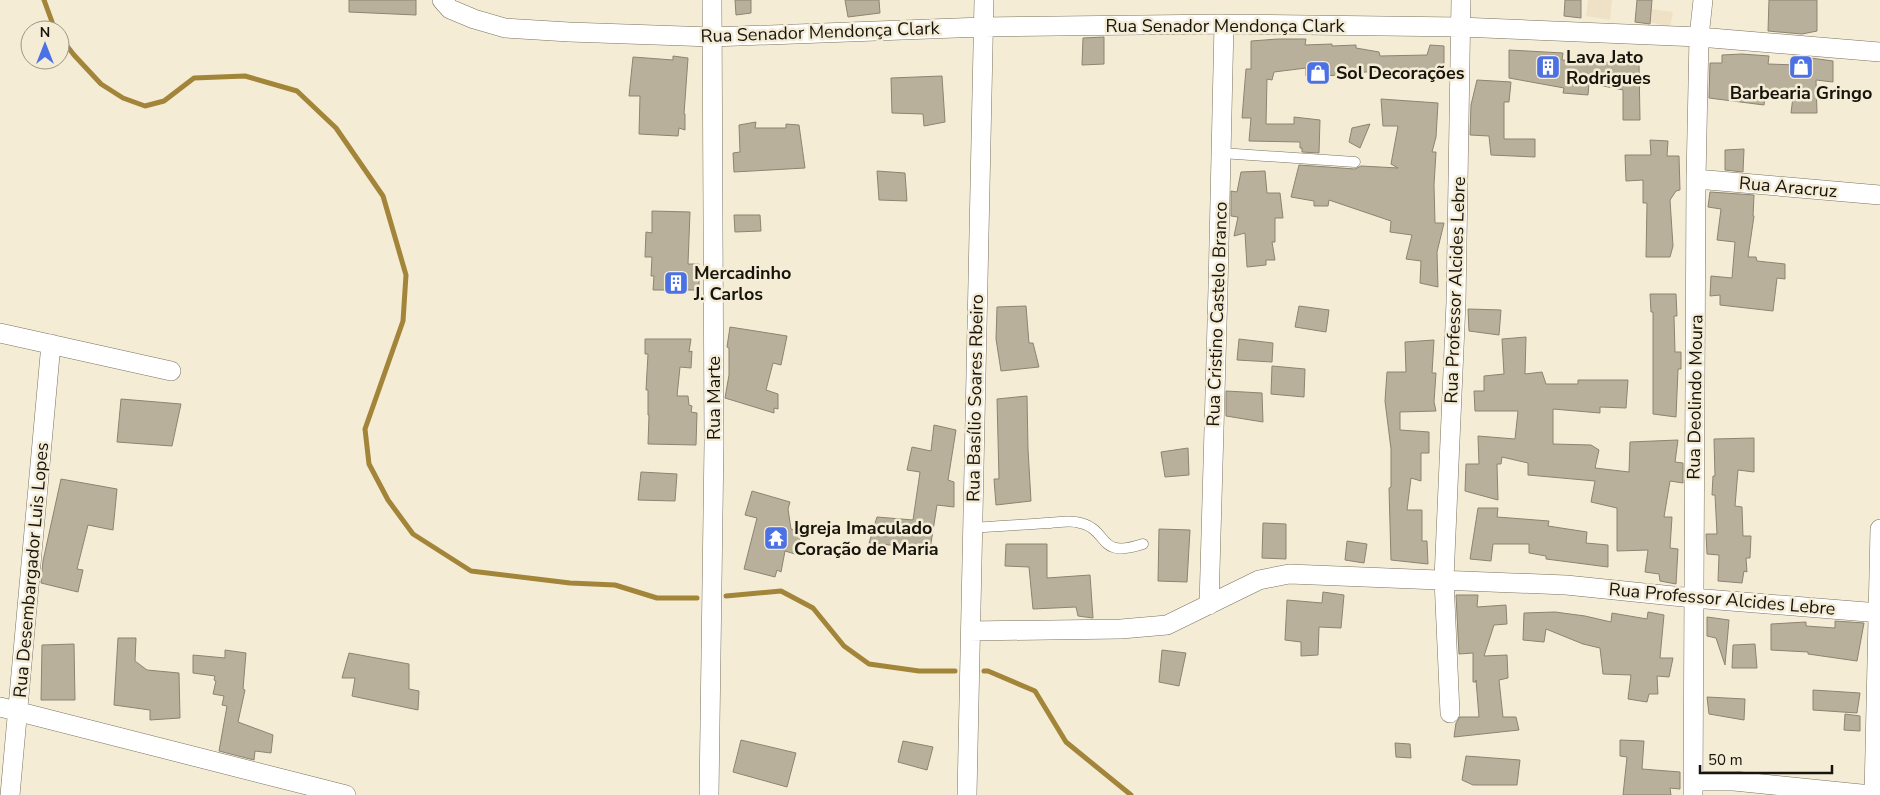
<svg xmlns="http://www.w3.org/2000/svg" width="1880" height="795" font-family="'Nunito Sans',sans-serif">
  <rect width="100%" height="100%" fill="#f5ecd6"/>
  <!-- built -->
  <path fill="#eee1c5" d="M1588,0H1612L1610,20L1586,16Z
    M1651,9L1673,12L1670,27L1650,22Z"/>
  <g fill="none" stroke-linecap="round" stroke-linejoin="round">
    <!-- stream -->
    <path stroke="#a3853a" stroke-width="5" d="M44,0L55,30
      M60,37L74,55L101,84L123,98L145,106L164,101L194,78L245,76L297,91L336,128L383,196L406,275L403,321L365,429L369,464L388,500L413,534L471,571L570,583L615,585L657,598H697
      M726,596L781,591L813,608L844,646L869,664L919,671H955
      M984,671H988L1035,691L1066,742L1131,795"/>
  </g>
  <!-- building -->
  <path fill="#b9b09c" stroke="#8c8471" d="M349,0H416V15L349,12Z
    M735,0H751V13L736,15Z
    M845,0H879L880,13L848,17Z
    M1565,0H1581V18L1564,16Z
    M1637,0H1652L1650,24L1635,22Z
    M1769,0H1817V31L1802,34L1768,31Z
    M1104,37V64L1082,65L1083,38Z
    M1278,39H1306L1305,45L1332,44V46L1356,45V48L1379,52L1380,56L1427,55L1430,45L1444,46V71L1404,73V69L1353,73V75L1306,76V68L1274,72L1272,80L1267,79L1266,124H1294V117L1320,120L1319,153L1302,152V148H1300V142L1249,141L1251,118H1242L1246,69H1251V41Z
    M1509,50L1563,53L1562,60L1639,64L1640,120H1623V90L1589,83L1588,95L1563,93L1564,88L1509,78Z
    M1742,54L1769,56L1768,64L1796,65V56L1833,61V82L1816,80L1817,113H1791L1794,89L1766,90L1764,105L1709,98L1710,63H1722V55Z
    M673,56L688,58L684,114H685V130L679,128L678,136L639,134L640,96H629L633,57L673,60Z
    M942,76L945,122L924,126L923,114L892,113L891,78Z
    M1477,80L1511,82L1509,102H1504V139H1535V157L1491,155L1489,136L1470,135L1471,105Z
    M1381,99L1438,103L1436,137L1432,152H1436L1434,185L1435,223H1444L1437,252L1438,287L1420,283L1421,261L1406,259L1412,235L1390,232L1391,221L1329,200L1328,206H1314V201L1291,197L1299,165L1355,169L1361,166L1398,168L1391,164L1398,126H1383Z
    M756,122L755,128H786V124L799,125L805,168L734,172L733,153L740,152L739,125Z
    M1370,124L1360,148L1349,142L1352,128Z
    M1650,140L1668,141L1667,156H1679L1680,190L1676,191L1670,200L1673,246L1670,257H1646L1647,203H1643V180L1626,181L1625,155H1651Z
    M1744,149L1743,172L1725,170V150Z
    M877,171L905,173L907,201L879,200Z
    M1265,171L1267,193H1280L1283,218H1275V242H1272L1275,260H1266V265L1247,267L1245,233L1234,236L1238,217L1231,216V191L1237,192L1241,172Z
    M1710,192L1754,195L1753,216H1754L1748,257H1756L1757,261L1785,264V279L1777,278L1773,311L1720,305V295L1710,296L1711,276L1732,278L1735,242L1717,240L1721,209L1708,207Z
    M652,211L690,212L688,264H699V290H653L654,276H651L652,257H645L646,232L652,233Z
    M734,215H760L761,231L735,232Z
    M1650,294H1676L1677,316H1674L1675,352H1681V369H1678L1676,417L1653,414V312H1651Z
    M1026,306L1029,343H1033L1039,367L1001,371L996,339L997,307Z
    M1299,306L1329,310L1326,332L1295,327Z
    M1468,309L1501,310L1499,335L1469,331Z
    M730,327L787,336L781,365L773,363L766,390L778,394V409L774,408V413L725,398L729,375V348L727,347Z
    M1526,337L1525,374L1542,372L1546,384H1578V380H1628L1626,408L1600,407V413L1553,409V444L1591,445L1599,450L1595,468L1629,472L1630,442L1678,440L1675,462L1683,463V483L1670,481L1664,517H1672L1670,548L1678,549L1676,584L1660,581L1659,574L1645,572L1648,550L1617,551V508L1591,502L1595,481L1528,475V463L1502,457L1501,464H1497L1498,500L1465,491L1466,464H1479L1478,436L1515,439L1518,411H1475L1474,391H1484V376L1504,374L1502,339Z
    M645,339H691L689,352L692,351L691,368L680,367L677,396H688L689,405L692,406L691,412L697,413L696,445L648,444L649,415H648V390H646L648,354H645Z
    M1239,339L1273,343L1272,362L1237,360Z
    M1434,340L1432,373H1436L1434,402L1436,411L1400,412V430L1429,432V453H1421V481L1411,478L1407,510H1422V541H1427L1428,564L1391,560L1389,488L1391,487V449L1385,401L1387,372H1406L1405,342Z
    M1272,366L1305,369L1304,397L1271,394Z
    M1226,391L1262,393L1263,422L1226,416Z
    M1027,396L1028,449L1031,501L996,505L994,479H999L997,399Z
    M121,399L181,404L172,446L117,442Z
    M934,425L956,430L948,480L954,482V507L937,505L929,556L901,554V546L869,543L877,517L913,520L920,472L907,470L912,447L931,451Z
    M1754,438V472L1738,470L1735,506L1742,507L1743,536H1751L1750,558H1746L1747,572L1744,571L1742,583L1718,581L1719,555L1707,554L1706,534H1717L1715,495H1712L1713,476H1715L1714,439Z
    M1188,448L1189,475L1165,477L1161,452Z
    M641,472L677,474L675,501L638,500Z
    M61,479L117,489L113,530L88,525L77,569L83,570L78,592L41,583L43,561Z
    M752,491L790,502L788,509L791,529L802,532L795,554L785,551L781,572L777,570L775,577L744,569L757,518L745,515Z
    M1478,508H1498L1497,517L1549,521L1548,526L1587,532L1586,543L1608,545V567L1546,559V556L1529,553V544H1493L1491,561L1470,559Z
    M1263,523L1286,524V559L1262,558Z
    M1159,529L1190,530L1187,582L1158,581Z
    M1347,541L1367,544L1364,563L1345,560Z
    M1006,544H1047V578L1090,575L1093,618L1078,616L1076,607L1033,609L1029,567L1005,566Z
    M1323,592L1344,595L1341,628L1319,627L1318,655L1301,656V642L1285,640L1287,600L1322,603Z
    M1456,595H1478L1477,607L1506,605L1507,624L1494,625L1484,656L1507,655L1508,678L1499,680L1503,717H1516L1519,730L1454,737L1456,723L1460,717H1479L1476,680V682H1473V653L1459,654Z
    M1555,612L1585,616L1611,622L1612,613L1647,619L1648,612L1664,615L1660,658H1673L1669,677L1657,676L1658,694H1649L1647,702L1628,699L1631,675L1603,674L1600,648L1583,644L1546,629L1544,642L1523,640L1524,613Z
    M1707,617L1729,620L1725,665L1716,638L1707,636Z
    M1835,621L1864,623L1857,661L1808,654V652L1771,650V624L1806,622V626L1835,628Z
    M118,638H136L135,661L147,670L179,673L180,718L150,720V710L114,705Z
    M74,644L75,700H41L42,645Z
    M1755,644L1757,668H1732L1733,645Z
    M225,650L246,653L243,689L245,690L238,722L273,735L271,753L255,751L254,760L219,751L227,706L222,705L224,696L213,694L216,681L214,680L215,676L193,673V655L225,658Z
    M1162,650L1186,653L1179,686L1159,682Z
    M349,653L409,664V689L419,691L418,710L352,696L355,678H342Z
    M1813,690L1860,693L1857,713L1813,710Z
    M1707,697L1745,699L1744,720L1709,714Z
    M1845,714L1860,716V731L1844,730Z
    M741,740L796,753L787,787L733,772Z
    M1620,740L1644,741L1642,769L1680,772V789L1670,788L1671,795H1623L1627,757L1620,756Z
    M903,741L933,747L927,770L898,762Z
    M1395,743L1410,744L1411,758L1396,757Z
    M1466,756L1520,760L1517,785H1473L1462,780Z"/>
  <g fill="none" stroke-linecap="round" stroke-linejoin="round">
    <defs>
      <path id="lane" d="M1221,153L1355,162
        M972,528C997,526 1021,525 1046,523C1055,523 1067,520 1076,522C1112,528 1094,560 1143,544"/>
      <path id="street" d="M442,0L450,9L474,19L505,28L569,32L712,37L983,27L1224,24L1460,27L1699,37L1880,52
        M1696,179L1880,195
        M0,333L171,371
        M1209,605L1218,288L1224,24
        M970,631L1121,629L1167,625L1259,580L1289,574L1566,585L1693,598L1880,613
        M0,707L346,795
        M1450,713L1444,579L1456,302L1461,0
        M1693,781H1734L1871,795
        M10,795L51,344
        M709,795L714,443L712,0
        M967,795L984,0
        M1693,795L1696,179L1699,37L1703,0
        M1874,795L1880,529"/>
    </defs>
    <!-- lane casing -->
    <use href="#lane" stroke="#7a725f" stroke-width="11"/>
    <!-- street casing -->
    <use href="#street" stroke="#7a725f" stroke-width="20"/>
    <!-- lane -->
    <use href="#lane" stroke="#fff" stroke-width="10"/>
    <!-- street -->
    <use href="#street" stroke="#fff" stroke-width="19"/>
  </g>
  <!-- icons -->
  <defs>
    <symbol id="building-square" viewBox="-11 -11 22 22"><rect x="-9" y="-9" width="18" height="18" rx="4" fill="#4c71e5" stroke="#f5ecd6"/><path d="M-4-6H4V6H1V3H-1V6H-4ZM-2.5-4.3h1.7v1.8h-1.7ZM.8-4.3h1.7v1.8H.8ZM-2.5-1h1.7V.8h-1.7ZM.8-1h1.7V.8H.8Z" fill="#fff"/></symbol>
    <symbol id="shop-square" viewBox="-11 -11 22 22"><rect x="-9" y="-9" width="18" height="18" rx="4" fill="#4c71e5" stroke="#f5ecd6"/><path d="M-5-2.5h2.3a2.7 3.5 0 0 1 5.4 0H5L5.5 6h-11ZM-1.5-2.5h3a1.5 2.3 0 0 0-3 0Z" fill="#fff"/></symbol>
    <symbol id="temple-square" viewBox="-11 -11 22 22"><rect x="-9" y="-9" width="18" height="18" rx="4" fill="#4c71e5" stroke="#f5ecd6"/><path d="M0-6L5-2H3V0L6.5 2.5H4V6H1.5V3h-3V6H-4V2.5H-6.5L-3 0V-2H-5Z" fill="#fff"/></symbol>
  </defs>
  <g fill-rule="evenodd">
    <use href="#building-square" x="1534" y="53" width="28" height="28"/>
    <use href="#shop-square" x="1787" y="53" width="28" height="28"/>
    <use href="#shop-square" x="1304" y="59" width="28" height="28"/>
    <use href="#building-square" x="662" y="269" width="28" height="28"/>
    <use href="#temple-square" x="762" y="524" width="28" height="28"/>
  </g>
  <g text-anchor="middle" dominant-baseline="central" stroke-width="5" stroke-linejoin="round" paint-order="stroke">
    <!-- street labels -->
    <g font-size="18" fill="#17140d" stroke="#f5ecd6">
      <text x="1225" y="26">Rua Senador Mendonça Clark</text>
      <text transform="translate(820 32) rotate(-2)">Rua Senador Mendonça Clark</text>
      <text transform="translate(1788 187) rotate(5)">Rua Aracruz</text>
      <text transform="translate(1455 290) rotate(-88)">Rua Professor Alcides Lebre</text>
      <text transform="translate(1217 314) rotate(-88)">Rua Cristino Castelo Branco</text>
      <text transform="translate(1695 397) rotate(-89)">Rua Deolindo Moura</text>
      <text transform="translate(714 398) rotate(-90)">Rua Marte</text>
      <text transform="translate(975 398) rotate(-89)">Rua Basílio Soares Rbeiro</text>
      <text transform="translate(31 570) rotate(-85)">Rua Desembargador Luis Lopes</text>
      <text transform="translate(1722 599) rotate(5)">Rua Professor Alcides Lebre</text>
    </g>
    <!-- poi labels -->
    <g font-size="18" font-weight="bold" fill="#17140d" stroke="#f5ecd6" text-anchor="start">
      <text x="1566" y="57">Lava Jato<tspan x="1566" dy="21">Rodrigues</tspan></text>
      <text x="1336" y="73">Sol Decorações</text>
      <text x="1801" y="93" text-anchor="middle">Barbearia Gringo</text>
      <text x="694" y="273">Mercadinho<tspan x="694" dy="21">J. Carlos</tspan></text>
      <text x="794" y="528">Igreja Imaculado<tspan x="794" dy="21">Coração de Maria</tspan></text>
    </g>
  </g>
  <!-- north arrow -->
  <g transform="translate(45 45)"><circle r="24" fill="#f5ecd6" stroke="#9c9686"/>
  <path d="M0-4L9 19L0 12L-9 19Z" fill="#4c71e5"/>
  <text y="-8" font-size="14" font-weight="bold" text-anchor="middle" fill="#17140d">N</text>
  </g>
  <!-- scale -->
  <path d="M1700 765v8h132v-8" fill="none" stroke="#17140d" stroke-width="2.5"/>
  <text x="1708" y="765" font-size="15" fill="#17140d" stroke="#f5ecd6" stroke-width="4" paint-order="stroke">50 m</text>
</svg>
